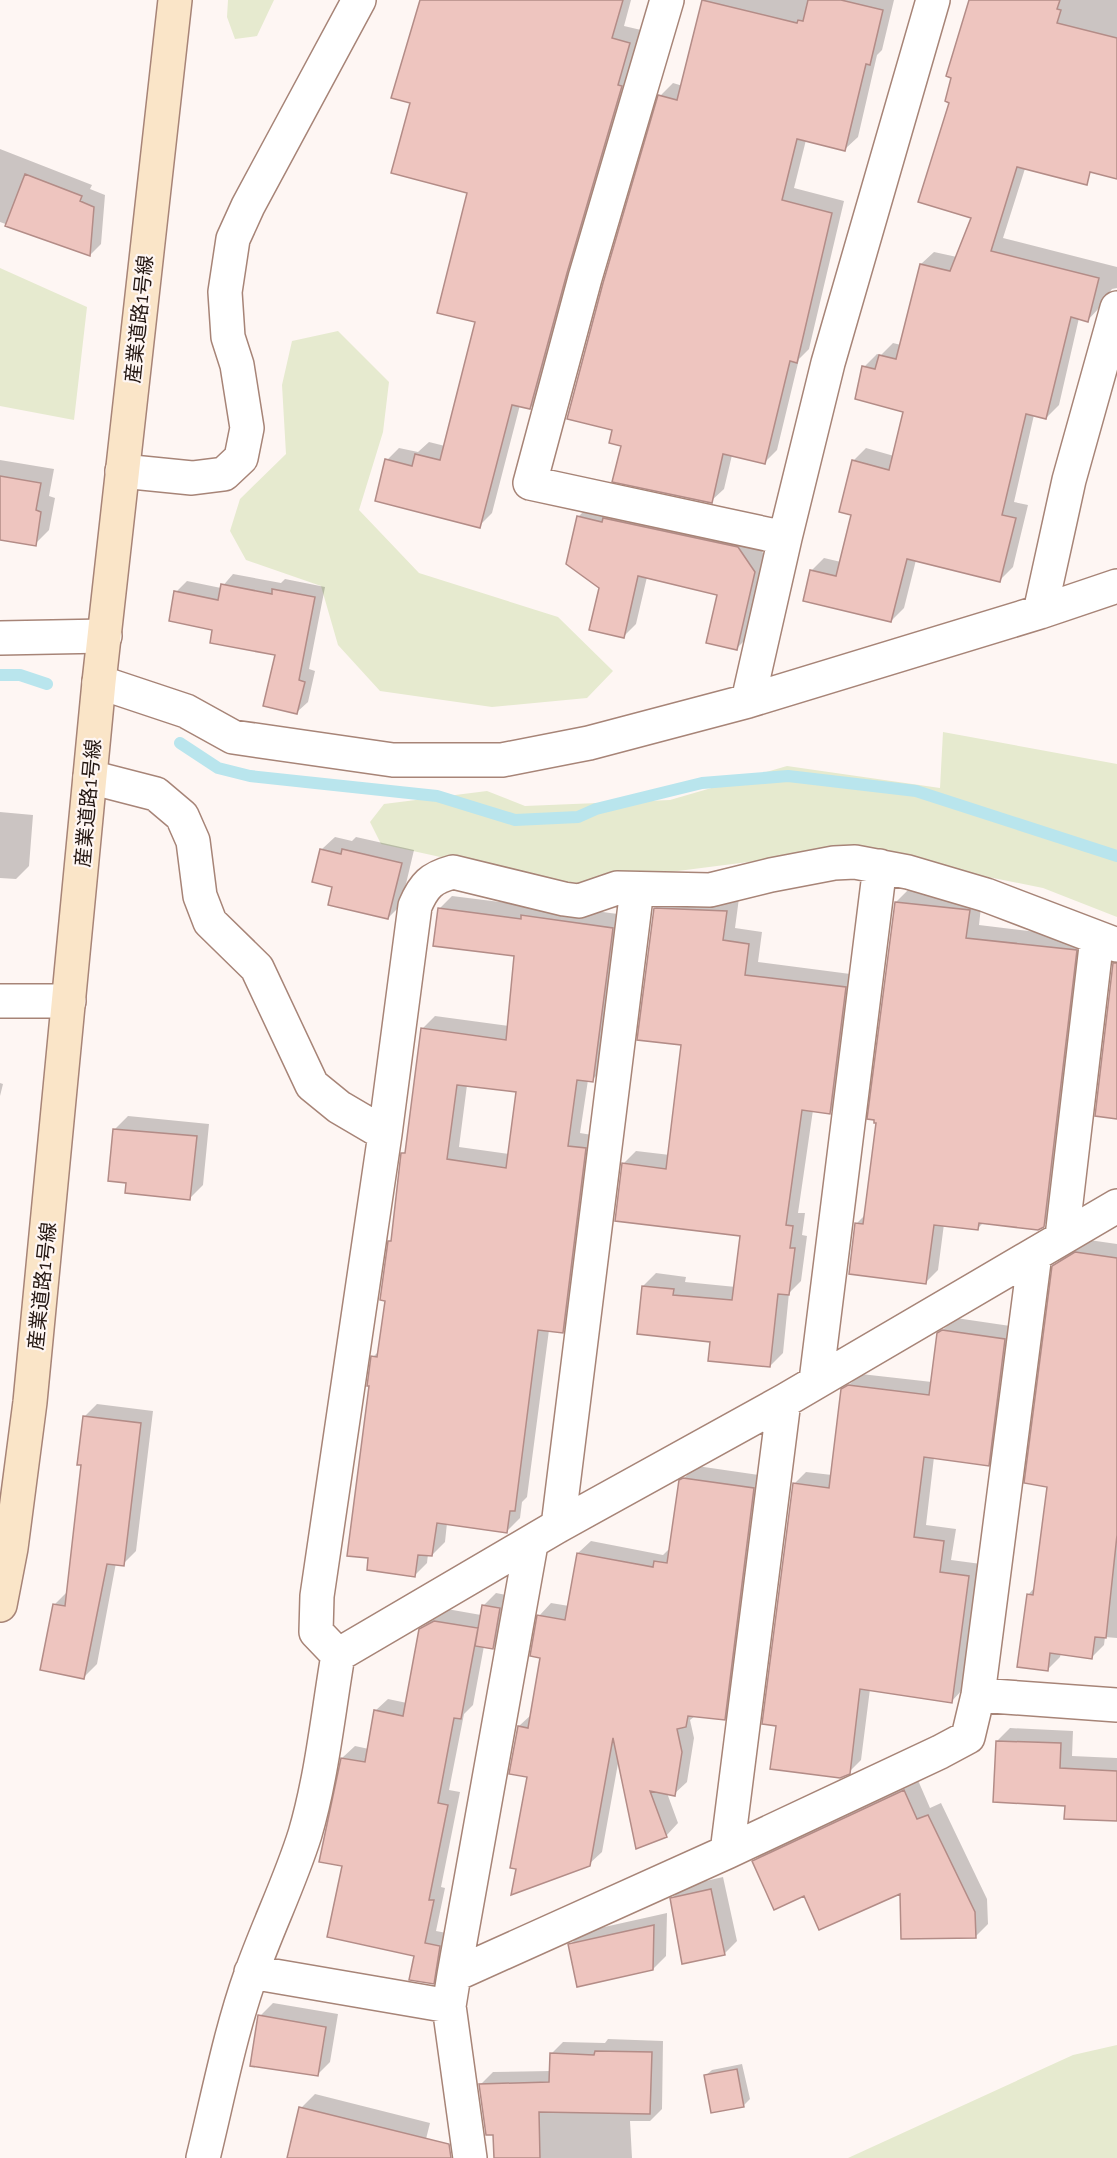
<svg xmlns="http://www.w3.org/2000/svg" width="1117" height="2158" font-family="Raleway,'Noto Sans JP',sans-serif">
  <rect width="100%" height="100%" fill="#fef6f3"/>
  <!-- green -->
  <path fill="#e6eacf" d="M228,0H274L257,36L235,39L227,17Z
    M0,268L87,307L74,420L0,406Z
    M338,331L389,382L383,432L359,510L419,573L558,617L613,671L587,698L492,707L380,691L338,645L321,586L246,560L230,531L240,499L286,454L282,385L292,341Z
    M943,732L1117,764V917L1043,888L849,849L568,885L381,844L370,822L384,804L487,791L525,806L670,800L787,766L940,788Z
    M1117,2045V2158H848L1073,2055Z"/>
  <!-- shadow -->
  <path fill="#0003" fill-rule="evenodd" d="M428,0H631L624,26L641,30L543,395L530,408L520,405L492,513L479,526L387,460L399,448L418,452L429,442L445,446L477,321L469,192L412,102Z
    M704,0H894L882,50L877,55L858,137L845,149L806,140L794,188L844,201L809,349L799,359L777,450L765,462L732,455L724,489L711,501L623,445L660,96L673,83L683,86Z
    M970,0H1117V123L1029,156L1003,238L1117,267V288L1112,289L1102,302L1100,307L1088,320L1079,318L1059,405L1046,418L1034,415L1014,502L1028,505L1013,567L1000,580L916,560L904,608L891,621L811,571L824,558L841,562L853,514V461L866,448L894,456L905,410L864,367L877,354L881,355L893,343L901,345L921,264L934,252L957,257L973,217L951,102Z
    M0,149L92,185L90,189L105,195L101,244L90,255L0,222Z
    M0,460L54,469L49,496L55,498L49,530L35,544L0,538Z
    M591,504L751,535L767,559L749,636L737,648L719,594L647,577L636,624L623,637L601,587L578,517Z
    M233,574L281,583L285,579L325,587L309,669L315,671L308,702L297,712L277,654L214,628L176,592L187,581L221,588Z
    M0,812L33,815L29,866L16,879L0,878Z
    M335,837L352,841L356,837L414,850L401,905L388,918L334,886L314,881L322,849Z
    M909,889L982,898L979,925L1079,937L1088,943L1057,1212L1043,1226L984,1222L978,1228L944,1224L938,1270L925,1283L857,1223L866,1214L878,1122L896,902Z
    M668,895L739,898L735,928L762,932L758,962L858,975L843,1100L830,1112L813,1110L798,1213H805L802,1235L807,1236L801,1281L789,1293L783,1353L770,1366L712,1341L643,1286L656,1273L686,1277L685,1282L736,1287L742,1235L623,1164L636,1151L670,1155L683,1044L655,908Z
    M452,896L533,906L536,903L625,915L605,1067L592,1080H588L580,1133L598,1136L575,1319L562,1332L549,1330L527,1497L522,1502L520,1518L507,1531L447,1523L445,1542L432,1555L428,1554L427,1563L414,1576L373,1357L380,1350L387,1299L390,1242L393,1239L403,1154L407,1150L422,1029L435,1016L509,1026L516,955L439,909ZM467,1085L518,1091L509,1154L459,1147Z
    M0,1083L3,1084L0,1096Z
    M128,1116L209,1124L203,1185L190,1198L115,1129Z
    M1089,1240L1117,1244V1638L1105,1637L1104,1645L1091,1658L1061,1653L1060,1657L1048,1669L1028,1595L1035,1587L1049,1485L1054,1266L1067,1253Z
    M956,1318L1017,1327L1001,1452L988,1464L934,1457L926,1525L956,1529L951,1560L981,1564L963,1689L951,1702L870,1689L861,1760L849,1772L778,1724L794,1484L806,1472L832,1475L843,1390L861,1374L932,1382L938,1334Z
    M97,1404L153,1411L136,1551L123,1564L116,1563L97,1664L84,1677L54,1605L67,1592L83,1464L84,1417Z
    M697,1466L766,1476L737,1706L724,1719L695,1716L690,1720L694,1738L687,1782L674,1794L667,1793L678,1823L666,1836L619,1758L602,1852L589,1864L518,1867L529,1776L519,1726L532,1714L542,1657L539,1616L551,1603L569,1606L578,1553L591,1541L663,1555L668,1550H671L681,1481Z
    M496,1593L512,1596L506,1635L493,1648L484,1646L473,1705L464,1714L449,1790L460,1792L441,1887L445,1888L436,1931L452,1934L445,1970L433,1983L416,1955L344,1865L342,1758L355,1746L369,1749L375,1711L388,1699L407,1703L420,1630L433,1617L447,1609L481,1615L483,1606Z
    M1010,1728L1073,1731L1072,1756L1117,1758V1820L1066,1804L997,1741Z
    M917,1778L930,1808L941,1803L987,1899L988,1924L975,1937L901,1892L805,1894L754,1861L766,1849Z
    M723,1877L737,1941L724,1954L671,1899L684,1886Z
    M667,1913L666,1956L653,1969L570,1945L582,1932Z
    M273,2003L338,2014L330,2062L317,2075L260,2016Z
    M608,2039L663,2041L662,2109L650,2121H630L632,2158H496L495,2133L480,2085L493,2072L551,2071V2054L563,2042L605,2043Z
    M742,2064L750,2099L744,2105L705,2076L712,2070Z
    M315,2094L430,2123L423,2151L417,2158H288L301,2108Z"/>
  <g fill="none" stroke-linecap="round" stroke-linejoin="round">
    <!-- stream -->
    <path stroke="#b9e5ed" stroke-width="12" d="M0,675H20L47,684
      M180,743L218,768L250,776L437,796L515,820L578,817L596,809L702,783L788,776L916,791L1117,856"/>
  </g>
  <!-- building -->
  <path fill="#eec5bf" stroke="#b38c87" stroke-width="1.5" fill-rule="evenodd" d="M420,0H623L612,38L630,43L618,85L622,86L567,273L530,409L512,405L480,528L375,501L385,459L412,466L415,454L440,460L475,322L437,313L467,193L391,173L410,103L391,98Z
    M702,0L797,23L798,20L803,21L808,0H841L883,10L870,65L866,64L845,151L797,139L782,200L832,213L797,363L790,361L765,464L723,454L712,503L612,482L621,446L609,443L612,430L567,419L603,283L658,95L677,100Z
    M969,0H1060L1057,9L1061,10L1057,23L1117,38V179L1090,172L1087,185L1017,167L991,251L1099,278L1088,322L1071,317L1046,419L1026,414L1002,515L1016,518L1000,582L907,559L891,622L803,601L810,570L836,576L851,515L839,512L852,460L889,470L903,412L855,399L862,366L875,369L879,355L896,359L920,264L950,271L971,218L918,202L949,103L945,101L951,78L946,76Z
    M25,174L82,196L80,201L94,207L90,256L5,226Z
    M0,476L41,483L36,510L41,512L36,546L0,540Z
    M577,516L602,522L603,518L738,547L755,572L737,650L706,643L717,595L638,576L624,638L589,630L599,588L566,564Z
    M221,584L272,594V589L315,597L299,680L305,682L297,714L263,706L275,655L210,643L212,630L169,621L174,591L218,600Z
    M320,849L341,854L342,849L402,863L388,919L328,905L332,887L312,882Z
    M895,902L970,910L966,938L1077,950L1044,1227L1038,1230L979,1223L978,1230L934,1225L926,1284L849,1274L855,1223L863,1224L876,1123H874V1120L867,1119Z
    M438,908L521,919V915L613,928L593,1082L577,1080L568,1146L586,1148L563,1333L538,1330L515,1511H510L507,1533L437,1523L432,1556L418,1555L415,1577L367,1570L368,1558L347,1556L369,1386H367L371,1356L377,1357L385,1301L380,1300L388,1241H391L401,1153H405L421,1028L506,1040L514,956L433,946ZM457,1085L516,1092L506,1168L447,1159Z
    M654,908L727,911L723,940L749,944L745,975L846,987L830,1114L802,1110L786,1225L793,1226L790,1248H795L789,1295L778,1294L770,1367L708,1361L710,1342L637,1334L642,1286L674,1289L673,1295L732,1300L740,1236L615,1221L622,1163L666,1169L681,1045L637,1040Z
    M1113,963H1117V1119L1095,1116Z
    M113,1129L197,1136L190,1200L125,1193L126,1183L108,1181Z
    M1075,1252L1117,1258V1535L1106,1638L1095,1637L1092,1659L1050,1653L1048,1671L1017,1667L1027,1594L1033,1595L1047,1487L1024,1483L1052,1266Z
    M942,1330L1005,1339L989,1466L924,1457L914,1537L944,1541L940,1572L969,1576L952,1703L860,1689L850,1774L840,1778L770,1769L776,1726L762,1724L793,1483L829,1488L841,1389L848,1385L929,1395L937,1333Z
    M83,1416L141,1423L124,1566L107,1564L84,1679L40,1670L53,1604L65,1606L81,1465H77Z
    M683,1478L754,1488L725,1720L688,1716L686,1727L677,1729L682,1752L675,1796L650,1791L667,1837L636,1849L613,1738L590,1866L511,1895L516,1869L510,1868L527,1777L509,1774L518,1726L528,1728L540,1658L530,1656L537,1615L565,1620L577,1553L653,1567L654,1561L667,1563L679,1480Z
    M482,1605L500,1608L493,1649L475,1646Z
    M434,1621L478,1628L461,1719L454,1718L438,1803L448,1805L429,1900H434L425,1943L440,1946L434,1984L409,1980L414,1956L327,1937L342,1866L319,1862L341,1758L365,1762L374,1710L403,1716L419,1629Z
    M996,1741L1061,1743L1060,1768L1117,1771V1821L1064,1819L1065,1806L993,1802Z
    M904,1790L917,1819L928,1815L975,1912L976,1938L901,1939L900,1894L819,1930L804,1896L774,1910L752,1861Z
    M711,1889L725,1955L682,1964L670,1898Z
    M654,1925L653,1970L577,1987L568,1944Z
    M258,2015L326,2027L318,2076L250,2066Z
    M595,2051L652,2052L650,2114L539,2112L540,2158H494L493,2135H486L479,2084L549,2082L550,2053L594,2055Z
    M737,2069L744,2107L711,2113L704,2075Z
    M299,2107L449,2144L451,2158H287Z"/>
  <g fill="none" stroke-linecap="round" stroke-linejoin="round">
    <defs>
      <path id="street" d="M667,0L585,278L530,483L785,538
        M122,471L192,478L224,474L241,458L247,428L237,365L228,337L225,292L233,239L248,206L359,0
        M1040,612L1069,480L1117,308
        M0,638L105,636
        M99,682L186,711L233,737L393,760H502L589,743L748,701L1040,612L1117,586
        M748,701L785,538L828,363L933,0
        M90,777L156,794L182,816L193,841L200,896L210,922L257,968L312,1085L339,1107L385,1134
        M0,1001H69
        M1062,1237L1097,938
        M816,1381L880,866
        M558,1526L637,889
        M338,1655L316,1632L317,1596L385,1134L415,906C424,885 431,878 453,872L564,899L579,901L617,888L710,890L771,875L834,863L855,862L908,872L986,895L1117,945
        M338,1655L558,1526L784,1401L1117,1206
        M978,1695L1035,1254
        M727,1852L784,1401
        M251,1972L449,2006L454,1975L727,1852L940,1752L968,1737L978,1695L1117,1705
        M454,1975L531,1544
        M449,2006L470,2158
        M203,2158C218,2097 230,2033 251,1974C268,1926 290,1882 305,1834C322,1776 328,1714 338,1655"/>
      <path id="secondary" d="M0,1605L11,1548L30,1402L99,682L175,0"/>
    </defs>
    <!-- street casing -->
    <use href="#street" stroke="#a78477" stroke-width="36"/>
    <!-- secondary casing -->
    <use href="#secondary" stroke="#a78477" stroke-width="36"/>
    <!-- street -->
    <use href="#street" stroke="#fff" stroke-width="33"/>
    <!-- secondary -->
    <use href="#secondary" stroke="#fae5c8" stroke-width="33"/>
  </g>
  <g text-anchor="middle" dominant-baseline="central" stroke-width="4.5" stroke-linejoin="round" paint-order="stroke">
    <!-- street labels -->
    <g font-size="20" fill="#231611" stroke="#fef6f3">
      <text transform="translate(139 319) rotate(-84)">産業道路1号線</text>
      <text transform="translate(88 803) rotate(-85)">産業道路1号線</text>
      <text transform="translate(42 1286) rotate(-84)">産業道路1号線</text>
    </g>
  </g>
</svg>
